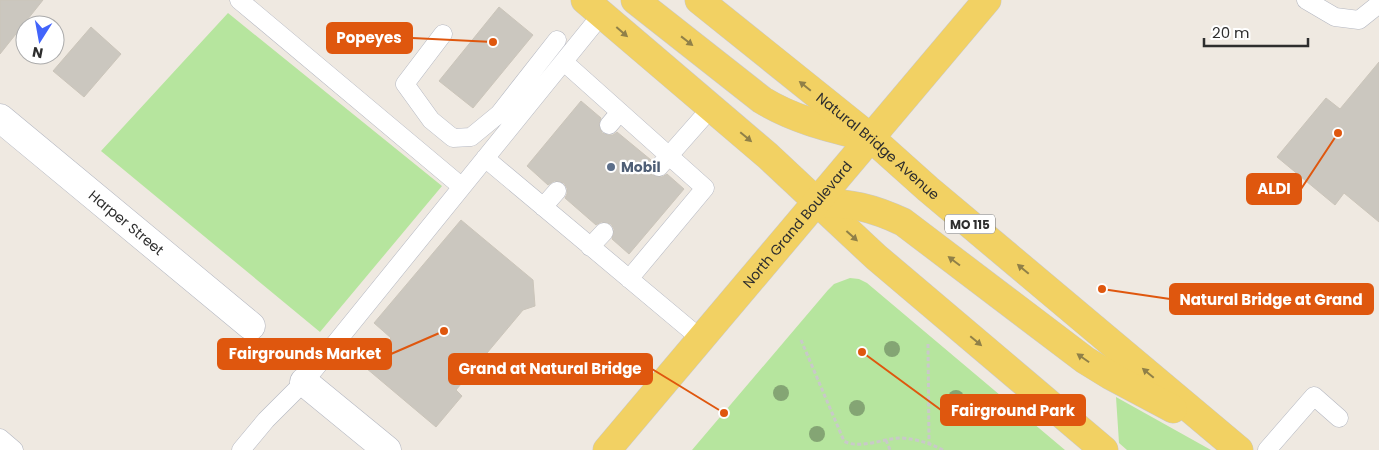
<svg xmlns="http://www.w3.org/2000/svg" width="1379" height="450" font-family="Poppins,sans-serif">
  <rect width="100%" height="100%" fill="#efe9e1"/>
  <!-- green -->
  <path fill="#b6e59e" d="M228,13L442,186L320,332L101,151Z
    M850,278L859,279L867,283L1065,450H692L828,290L834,284Z
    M1116,397L1211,450H1127L1119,443Z"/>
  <!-- building -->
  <path fill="#cbc7bf" stroke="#cbc5ba" d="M0,0H43L0,54Z
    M499,7L533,35L473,108L439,81Z
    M91,27L121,54L84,97L53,71Z
    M1379,62V222L1344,193L1335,205L1277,157L1326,98L1340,109Z
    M581,101L601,118L599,124L602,133L608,135H613L617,132L651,160L649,170L652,175L662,177L667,174L684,189L629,254L612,239L614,229L611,224L601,222L596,225L565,198L567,194V188L564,183L554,181L548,185L527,166Z
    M461,220L533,280L535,306L523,310L456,390L462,396L436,427L366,368L391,338L374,323Z"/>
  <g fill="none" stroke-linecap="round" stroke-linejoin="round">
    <defs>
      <path id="lane" d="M239,0L462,187
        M1306,0L1335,17L1359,20L1379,4
        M443,34L405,84L431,120L453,138L471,137L499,114L557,40
        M564,62L705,188L629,279
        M609,125L620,112
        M485,158L700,338
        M659,167L711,108
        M543,207L557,191
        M590,247L604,232
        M0,438L14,450
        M241,450L266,420L304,382L602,14
        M1267,450L1314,396L1339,418"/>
      <g id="street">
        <path id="s1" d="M0,118L251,326"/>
        <path d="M304,382L387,450"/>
      </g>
      <g id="primary">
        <path d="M585,0L768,156L876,257L1104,450"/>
        <path d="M635,0L762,100C793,119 826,127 862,136"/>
        <path id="s2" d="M699,0L871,138L928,189L1239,450"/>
        <path d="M817,203C849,202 873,208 903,222L1085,360L1111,376L1173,409"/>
        <path id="s3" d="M607,450L987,0"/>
      </g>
    </defs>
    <!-- lane casing -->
    <use href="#lane" stroke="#b4b7c1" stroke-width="19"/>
    <!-- street casing -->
    <use href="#street" stroke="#b4b7c1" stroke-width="29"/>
    <!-- primary casing -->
    <use href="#primary" stroke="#c9c9c9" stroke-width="29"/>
    <!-- path -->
    <path stroke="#c9c9c9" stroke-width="3" stroke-dasharray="4 2.5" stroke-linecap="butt" d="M801,340L844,441C859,450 884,438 901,438C917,439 929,443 943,450
      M928,344L929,443
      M886,440L890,450"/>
    <!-- lane -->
    <use href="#lane" stroke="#fff" stroke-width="18"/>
    <!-- street -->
    <use href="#street" stroke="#fff" stroke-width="28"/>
    <!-- primary -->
    <use href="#primary" stroke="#f2d163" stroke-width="28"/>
  </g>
  <!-- trees -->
  <g fill="#84a574">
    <circle cx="892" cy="349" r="8"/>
    <circle cx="781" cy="393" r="8"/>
    <circle cx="956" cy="398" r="8"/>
    <circle cx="857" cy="408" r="8"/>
    <circle cx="817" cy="434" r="8"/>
  </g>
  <!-- one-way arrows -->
  <defs><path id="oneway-solid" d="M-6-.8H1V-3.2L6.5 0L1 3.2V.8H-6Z" transform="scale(1.25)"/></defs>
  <g fill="#908048">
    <use href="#oneway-solid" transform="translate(622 32) rotate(41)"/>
    <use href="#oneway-solid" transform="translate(687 41) rotate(38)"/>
    <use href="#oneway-solid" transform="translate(805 86) rotate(-141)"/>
    <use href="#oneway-solid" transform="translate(746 137) rotate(40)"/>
    <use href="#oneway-solid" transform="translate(852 236) rotate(42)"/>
    <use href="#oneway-solid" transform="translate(954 261) rotate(-143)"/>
    <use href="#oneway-solid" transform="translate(1023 269) rotate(-140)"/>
    <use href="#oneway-solid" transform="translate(976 341) rotate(40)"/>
    <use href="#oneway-solid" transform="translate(1083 358) rotate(-145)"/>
    <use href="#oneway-solid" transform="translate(1148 373) rotate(-140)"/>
  </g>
  <!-- markers -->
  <circle fill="#5c6f8a" stroke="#fff" stroke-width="2" cx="611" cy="167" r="5"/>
  <g text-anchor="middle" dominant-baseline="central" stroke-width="4.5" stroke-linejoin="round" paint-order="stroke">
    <!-- shield labels -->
    <rect fill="#fff" stroke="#6d6d6d" stroke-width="1" x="945" y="214.5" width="50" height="19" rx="4"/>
    <g font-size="12" font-weight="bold" fill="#2e2e2e">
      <text x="970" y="224">MO 115</text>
    </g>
    <!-- street labels -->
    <g font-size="14" fill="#2e2e2e" stroke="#fff">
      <text stroke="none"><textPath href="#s2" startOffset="231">Natural Bridge Avenue</textPath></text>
      <text stroke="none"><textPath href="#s1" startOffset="164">Harper Street</textPath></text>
      <text stroke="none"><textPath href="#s3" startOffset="295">North Grand Boulevard</textPath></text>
    </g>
    <!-- service labels -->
    <g font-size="14" font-weight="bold" fill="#4e5e75" stroke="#fff" text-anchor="start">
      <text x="621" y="167">Mobil</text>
    </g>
  </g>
  <!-- callouts -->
  <path fill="none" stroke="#df570e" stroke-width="2" d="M493 42L412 38M1338 133L1301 189M1102 289L1170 299M444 331L391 354M724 413L652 369M862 352L941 410"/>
  <g fill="#df570e" stroke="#fff" stroke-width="2">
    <circle cx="493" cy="42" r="5"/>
    <circle cx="1338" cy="133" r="5"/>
    <circle cx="1102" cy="289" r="5"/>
    <circle cx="444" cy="331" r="5"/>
    <circle cx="724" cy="413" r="5"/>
    <circle cx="862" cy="352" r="5"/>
  </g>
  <g fill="#df570e" stroke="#df570e" stroke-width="2">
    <rect x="327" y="23" width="85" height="30" rx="5"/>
    <rect x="1247" y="174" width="54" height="30" rx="5"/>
    <rect x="1170" y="284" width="203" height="30" rx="5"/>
    <rect x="218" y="339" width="173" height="30" rx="5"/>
    <rect x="449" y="354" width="203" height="30" rx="5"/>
    <rect x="941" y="395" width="144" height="30" rx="5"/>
  </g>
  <g font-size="15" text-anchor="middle" font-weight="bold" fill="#fff">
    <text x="369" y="43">Popeyes</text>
    <text x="1274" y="194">ALDI</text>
    <text x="1271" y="305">Natural Bridge at Grand</text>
    <text x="305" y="359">Fairgrounds Market</text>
    <text x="550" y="374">Grand at Natural Bridge</text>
    <text x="1013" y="416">Fairground Park</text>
  </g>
  <!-- north arrow -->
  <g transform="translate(40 40) rotate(191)"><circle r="24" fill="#ffffff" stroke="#ababab"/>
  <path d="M0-4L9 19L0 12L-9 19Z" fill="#4264fb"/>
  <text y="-8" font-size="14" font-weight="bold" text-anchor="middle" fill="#2e2e2e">N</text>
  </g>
  <!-- scale -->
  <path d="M1204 38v8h104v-8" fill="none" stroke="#2e2e2e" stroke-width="2.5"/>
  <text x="1212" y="38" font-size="15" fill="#2e2e2e" stroke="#ffffff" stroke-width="4" paint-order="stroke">20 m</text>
</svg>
